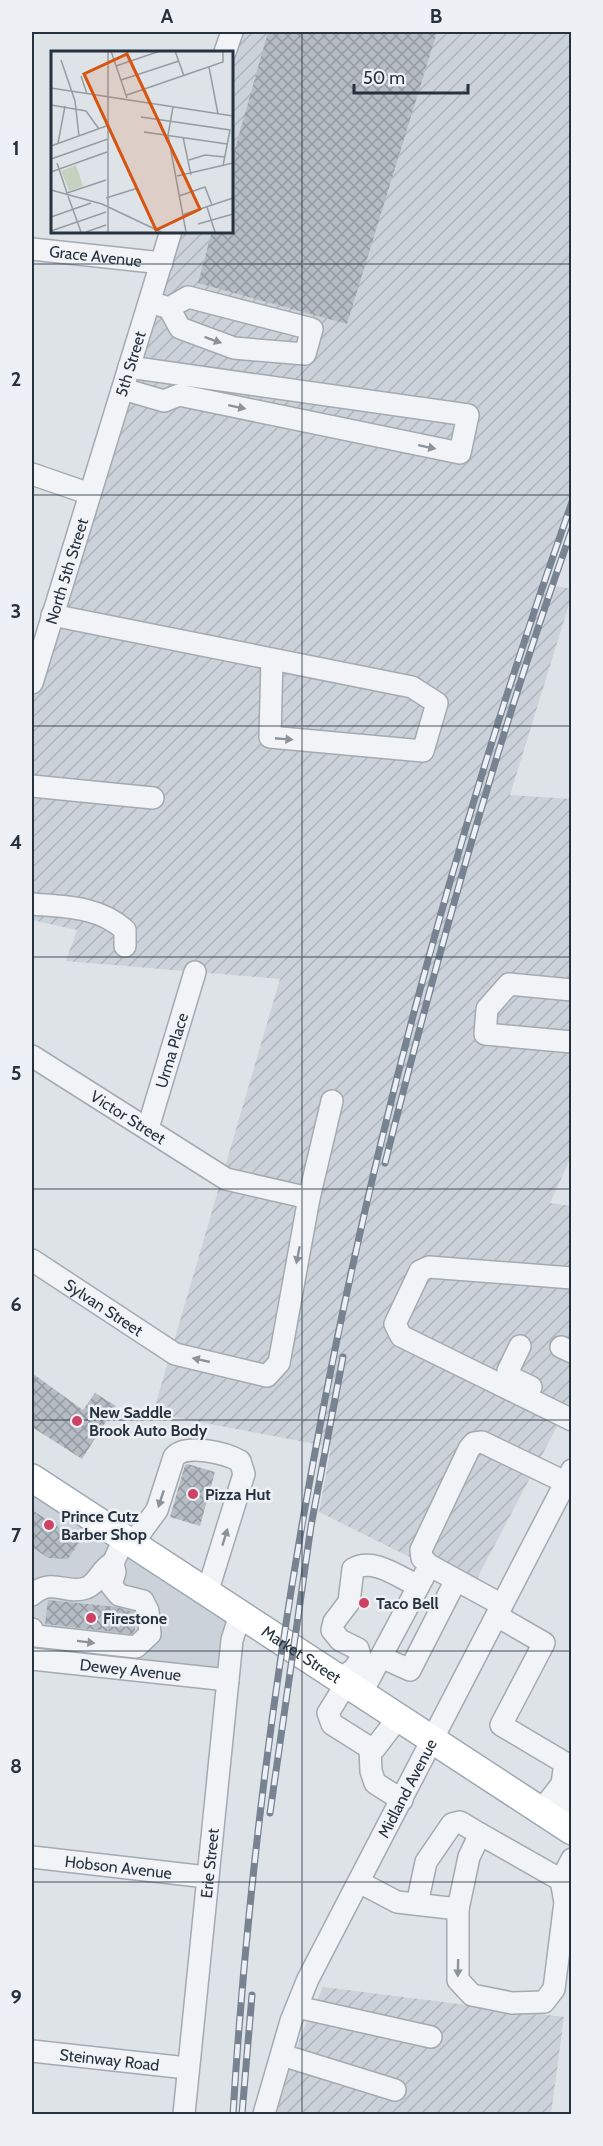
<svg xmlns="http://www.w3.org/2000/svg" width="603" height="2146" font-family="Cabin,sans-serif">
  <defs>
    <pattern id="industrial-furrows" width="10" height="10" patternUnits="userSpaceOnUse" patternTransform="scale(1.5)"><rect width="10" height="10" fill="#ccd2da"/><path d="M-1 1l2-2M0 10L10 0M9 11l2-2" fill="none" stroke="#afb5bc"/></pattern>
    <pattern id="building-cross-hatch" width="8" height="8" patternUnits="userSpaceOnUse" patternTransform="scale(1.5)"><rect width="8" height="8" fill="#b5bcc4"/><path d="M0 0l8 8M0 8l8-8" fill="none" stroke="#9399a1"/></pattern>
  </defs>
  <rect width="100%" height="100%" fill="#dee3e8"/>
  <!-- built -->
  <path fill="#ccd2da" d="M32,1486L234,1618L226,1676L32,1653Z"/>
  <!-- industrial -->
  <path fill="url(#industrial-furrows)" d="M227,32H571V515L545,584L571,589V598L510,795L571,799V1157L550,1203L571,1206V1400L472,1588L319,1512L331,1447L153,1413L280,979L66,961L77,930L32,920V663L165,231H231V52Z
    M323,1987L564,2017L551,2114H274L301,2035Z"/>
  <!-- building -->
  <path fill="url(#building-cross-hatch)" d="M268,32H437L347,324L198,283L212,231H231V163Z
    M32,1373L83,1410L95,1393L116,1406L82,1459L32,1427Z
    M188,1464L215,1472L200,1526L170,1517L185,1465Z
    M32,1510L80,1541L68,1559L48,1558L32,1547Z
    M48,1600L116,1607L134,1612L135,1630L132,1634L45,1624Z"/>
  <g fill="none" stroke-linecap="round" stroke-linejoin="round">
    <defs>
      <g id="minor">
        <path d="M225,52L232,32"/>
        <path id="s1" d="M32,249L162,263"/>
        <path d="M150,302L169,308L180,328L234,348L305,354L312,329L188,297L169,308"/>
        <path d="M123,389L164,401L179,395L460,453L468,415L129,367"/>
        <path d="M32,474L90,494"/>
        <path d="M52,615L412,687L437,703L423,751L270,737L272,659"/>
        <path id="s2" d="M32,683L171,231"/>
        <path d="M32,786L153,798"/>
        <path d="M32,904C65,907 99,906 125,930V946"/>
        <path d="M572,990L509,984L487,1009L485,1034L572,1042"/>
        <path id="s3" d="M32,1056L226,1179L309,1198"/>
        <path id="s4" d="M148,1128L195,972"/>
        <path id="s5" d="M32,1260L175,1354L267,1376L279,1363L309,1198L332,1101"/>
        <path d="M572,1278L429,1267L420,1271L395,1324L401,1336L572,1420"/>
        <path d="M520,1346L508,1371L510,1377L531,1387"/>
        <path d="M561,1347L572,1352"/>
        <path d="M132,1544L157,1510L174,1457C186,1443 225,1453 240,1461L244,1474L207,1593"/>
        <path d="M32,1595C52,1577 66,1595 86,1588C99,1583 100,1569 113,1563"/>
        <path d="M502,1605L429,1565L422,1558L421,1550L469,1449L474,1443L482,1442L565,1482"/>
        <path d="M497,1616L544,1643L501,1725L565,1763"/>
        <path d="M32,1629L36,1636L136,1647L150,1634L148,1611L143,1601L119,1595L111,1585L115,1572L113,1563L124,1539"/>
        <path d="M381,1657L410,1670L456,1580"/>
        <path id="s6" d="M32,1659L228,1680"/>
        <path d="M339,1680L354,1669L361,1659L358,1649L340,1640L332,1630L334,1622L349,1602L353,1569C373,1557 399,1577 418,1586"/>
        <path d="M346,1684L328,1713L332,1724L370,1748H375L398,1718"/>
        <path d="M361,1694L425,1574"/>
        <path d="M370,1748L371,1771L375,1783L402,1800"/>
        <path d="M541,1811L562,1784L565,1763L572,1784"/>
        <path d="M560,1823L572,1790"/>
        <path id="s7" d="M32,1857L207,1877"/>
        <path d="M359,1882L397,1902L458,1909L469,1857L480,1834L561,1880"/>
        <path d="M417,1904L426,1862L452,1824L460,1822L480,1834"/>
        <path d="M458,1909V1980L472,1995L512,2003L544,2002L554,1989L565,1902L561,1880L572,1859"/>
        <path d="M297,2007L431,2037"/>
        <path id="s8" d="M32,2051L187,2068"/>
        <path d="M282,2055L395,2090"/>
        <path id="s9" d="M184,2114L232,1640L240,1615"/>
        <path id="s10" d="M264,2114L291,2021L308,1979L572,1470"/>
      </g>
      <g id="major">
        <path id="s11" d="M32,1478L572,1831"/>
      </g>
    </defs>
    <!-- minor casing -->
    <use href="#minor" stroke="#a3aab2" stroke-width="24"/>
    <!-- major casing -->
    <use href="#major" stroke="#9da8b3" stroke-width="30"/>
    <!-- minor -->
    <use href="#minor" stroke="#f1f3f6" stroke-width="21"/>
    <!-- major -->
    <use href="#major" stroke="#fff" stroke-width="27"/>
    <defs>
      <path id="rail" d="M385,1163C439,949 498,737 572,529
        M270,1813L311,1526L343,1357
        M233,2114C267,1564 388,1021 572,502
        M242,2114L252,1995"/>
    </defs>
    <!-- rail casing -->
    <use href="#rail" stroke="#778391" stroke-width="7"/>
    <!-- rail -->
    <use href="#rail" stroke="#edf1f5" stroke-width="4.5" stroke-dasharray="14" stroke-linecap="butt"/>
  </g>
  <!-- one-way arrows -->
  <defs><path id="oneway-solid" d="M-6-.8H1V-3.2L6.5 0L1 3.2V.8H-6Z" transform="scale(1.5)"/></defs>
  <g fill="#8c929a">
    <use href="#oneway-solid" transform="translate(213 340) rotate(20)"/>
    <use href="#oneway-solid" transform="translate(237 407) rotate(12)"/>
    <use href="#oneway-solid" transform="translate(427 447) rotate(12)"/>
    <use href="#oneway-solid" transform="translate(284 739) rotate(5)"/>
    <use href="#oneway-solid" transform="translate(298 1255) rotate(101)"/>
    <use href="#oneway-solid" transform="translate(201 1360) rotate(-167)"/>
    <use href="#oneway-solid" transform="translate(161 1499) rotate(108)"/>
    <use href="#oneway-solid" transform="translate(225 1537) rotate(-73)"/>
    <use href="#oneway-solid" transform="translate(86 1642) rotate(7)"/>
    <use href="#oneway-solid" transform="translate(458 1968) rotate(91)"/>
  </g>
  <!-- grid -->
  <path fill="none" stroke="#27323f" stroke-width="1.5" stroke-opacity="0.55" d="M302,32V2114M32,264H572M32,495H572M32,726H572M32,957H572M32,1189H572M32,1420H572M32,1651H572M32,1882H572"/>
  <!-- markers -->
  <g fill="#cf4162" stroke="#edf1f5" stroke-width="2">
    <circle cx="77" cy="1421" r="6"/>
    <circle cx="193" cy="1494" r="6"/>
    <circle cx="49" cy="1525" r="6"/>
    <circle cx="364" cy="1603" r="6"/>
    <circle cx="91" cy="1618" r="6"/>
  </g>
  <g text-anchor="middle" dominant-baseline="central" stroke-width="5" stroke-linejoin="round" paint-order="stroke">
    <!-- street labels -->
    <g font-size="16" fill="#27323f" stroke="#edf1f5">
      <text stroke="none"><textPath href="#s1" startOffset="64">Grace Avenue</textPath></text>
      <text stroke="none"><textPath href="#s2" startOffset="334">5th Street</textPath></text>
      <text stroke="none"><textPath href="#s2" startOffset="117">North 5th Street</textPath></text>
      <text stroke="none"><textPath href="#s4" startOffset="81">Urma Place</textPath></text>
      <text stroke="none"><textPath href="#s3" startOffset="114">Victor Street</textPath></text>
      <text stroke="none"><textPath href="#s5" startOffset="86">Sylvan Street</textPath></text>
      <text stroke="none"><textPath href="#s11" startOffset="322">Market Street</textPath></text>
      <text stroke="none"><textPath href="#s6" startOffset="99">Dewey Avenue</textPath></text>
      <text stroke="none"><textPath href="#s10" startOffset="357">Midland Avenue</textPath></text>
      <text stroke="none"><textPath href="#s9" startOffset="252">Erie Street</textPath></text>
      <text stroke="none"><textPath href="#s7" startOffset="87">Hobson Avenue</textPath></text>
      <text stroke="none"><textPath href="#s8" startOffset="78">Steinway Road</textPath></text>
    </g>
    <!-- poi labels -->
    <g font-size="16" font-weight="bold" fill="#27323f" stroke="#edf1f5" text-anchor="start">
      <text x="89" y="1412">New Saddle<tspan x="89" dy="18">Brook Auto Body</tspan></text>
      <text x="205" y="1494">Pizza Hut</text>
      <text x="61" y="1516">Prince Cutz<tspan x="61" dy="18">Barber Shop</tspan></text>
      <text x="376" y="1603">Taco Bell</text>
      <text x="103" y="1618">Firestone</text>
    </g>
  </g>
  <!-- overview -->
  <g transform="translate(51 51)">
    <rect width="182" height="182" fill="#dee3e8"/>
    <path d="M25,114L32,135L18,140L10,120Z" fill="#c5d2bf"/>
    <path fill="none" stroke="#959ca4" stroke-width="1.5" d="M60,0L76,47M124,0L133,25M10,9L24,50L28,85M65,15L109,0M158,16L167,63M30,25L36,43M70,29L128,10M0,37L182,65M76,44L172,11V0M0,54L35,60L48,78M122,56L117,84L135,181M90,66L179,79L172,115M93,81L176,93M132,86L140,124M7,92L14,55M0,95L58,74M0,108L57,88M138,109L154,104L174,106M6,112L16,142L55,129M0,121L56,101M126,125L182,112M0,139L51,153L110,181M17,145L30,181M128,145L154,136L161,154M55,147L87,137M156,156L164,181M131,164L182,147M0,166L40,152M147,173L182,163M0,180L55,161M35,181L55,174M57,181V0"/>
    <path fill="#d55511" fill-opacity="0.15" stroke="#d55511" stroke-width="3" d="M76,3L149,158L105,179L33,23Z"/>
    <rect width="182" height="182" fill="none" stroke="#27323f" stroke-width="3"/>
  </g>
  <!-- border -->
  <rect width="603" height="2146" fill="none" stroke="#edf1f5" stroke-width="66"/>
  <!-- scale -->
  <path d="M354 84v9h114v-9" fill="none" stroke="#27323f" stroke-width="3"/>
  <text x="363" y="84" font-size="18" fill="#27323f" stroke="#edf1f5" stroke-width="4.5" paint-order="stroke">50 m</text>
  <rect x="33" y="33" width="537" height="2080" fill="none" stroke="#27323f" stroke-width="2"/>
  <g font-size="20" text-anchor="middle" font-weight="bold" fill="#27323f">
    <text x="167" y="23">A</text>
    <text x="436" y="23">B</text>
    <text x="16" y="155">1</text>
    <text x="16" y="386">2</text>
    <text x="16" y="618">3</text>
    <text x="16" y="849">4</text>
    <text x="16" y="1080">5</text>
    <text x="16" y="1311">6</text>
    <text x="16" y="1542">7</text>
    <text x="16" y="1773">8</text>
    <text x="16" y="2004">9</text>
  </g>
</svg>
